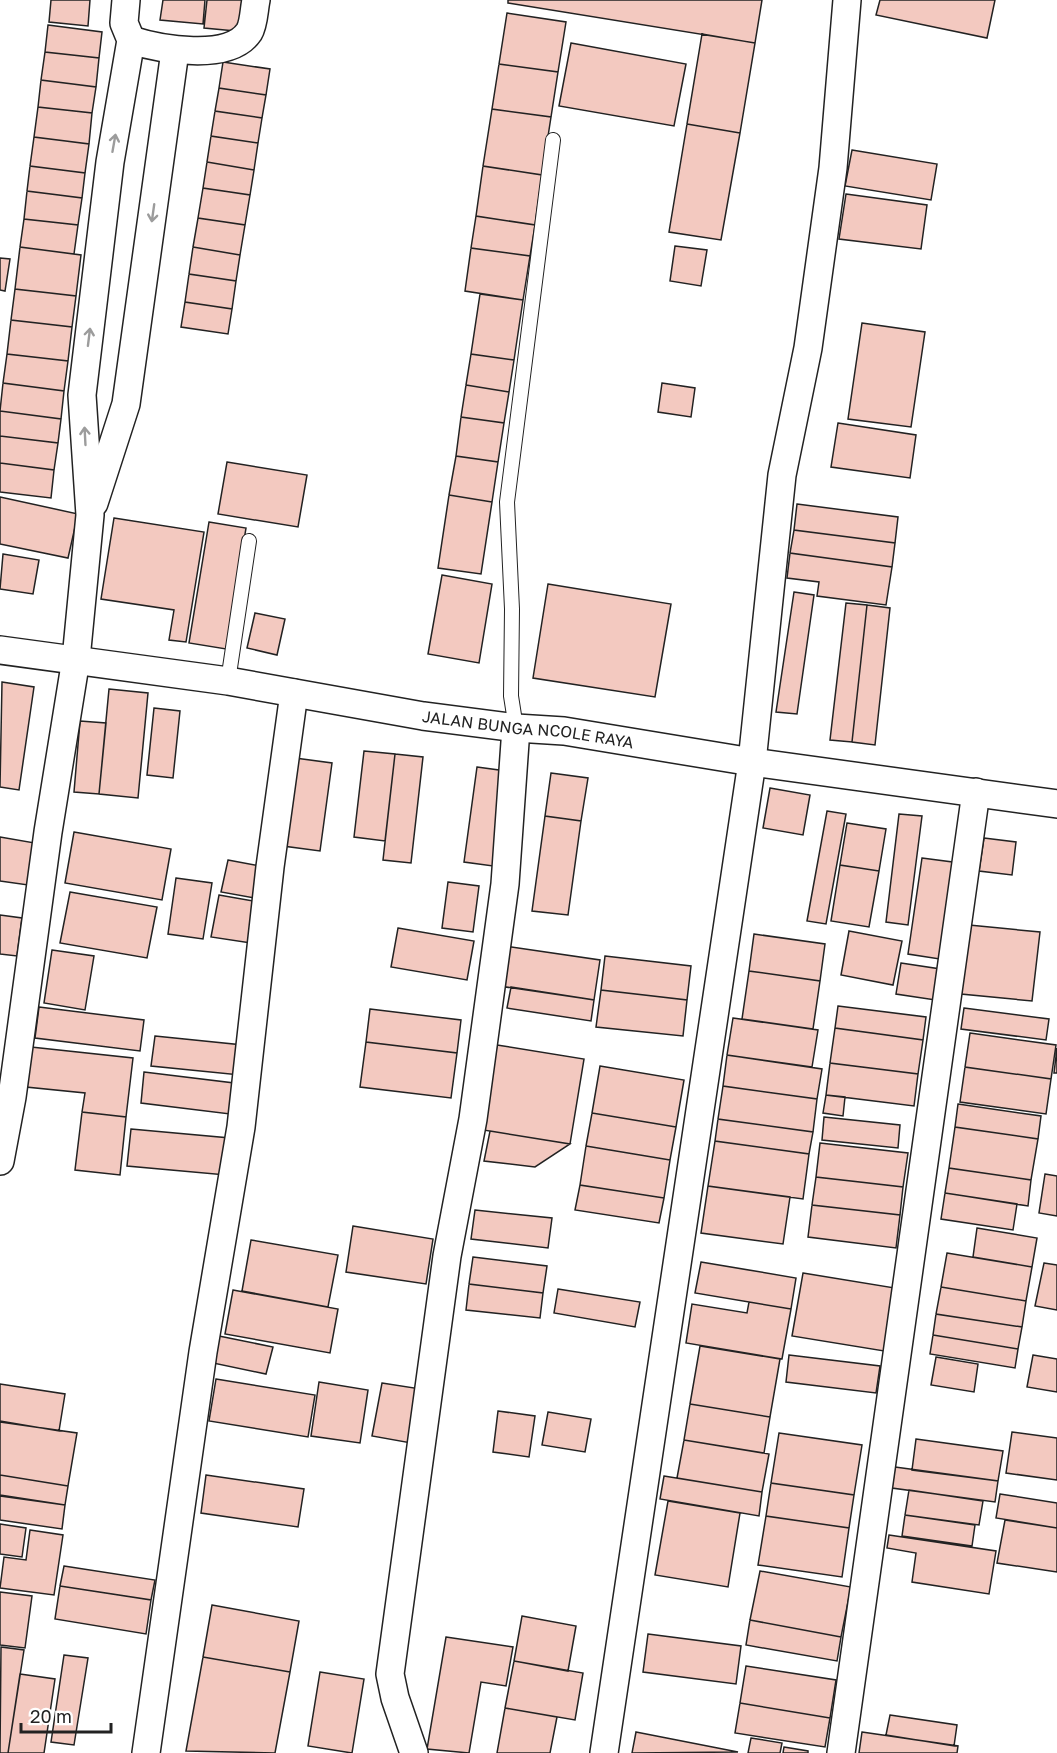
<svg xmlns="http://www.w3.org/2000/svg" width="1057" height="1753" font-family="'Golos Text',sans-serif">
  <rect width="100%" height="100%" fill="#fff"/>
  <!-- building -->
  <path fill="#f3c9c0" stroke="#222" stroke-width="1.5" d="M51,0H90L88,26L49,22Z
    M163,0H205L203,24L160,20Z
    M207,0H249L246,32L204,28Z
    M508,0H762L755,43L508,3Z
    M880,0H995L987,38L876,15Z
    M507,13L566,22L558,72L499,64Z
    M48,25L102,32L99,58L45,52Z
    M702,34L755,43L740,133L687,124Z
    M571,43L686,64L674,126L559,106Z
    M45,52L99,58L96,87L41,80Z
    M223,62L270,69L266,95L219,88Z
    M499,64L558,72L551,117L492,109Z
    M41,80L96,87L92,113L38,107Z
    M219,88L266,95L262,118L215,111Z
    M38,107L92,113L89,144L34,137Z
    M492,109L551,117L542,175L483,166Z
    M215,111L262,118L258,143L211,136Z
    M687,124L740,133L721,240L669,232Z
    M211,136L258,143L254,170L207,162Z
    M34,137L89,144L85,173L30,166Z
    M852,150L937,164L931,200L845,186Z
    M207,162L254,170L250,195L203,188Z
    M30,166L85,173L82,198L27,191Z
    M483,166L542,175L535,225L476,216Z
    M203,188L250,195L245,225L198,218Z
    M27,191L82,198L78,225L24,219Z
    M846,194L927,205L921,249L839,239Z
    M476,216L535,225L530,256L471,248Z
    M198,218L245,225L240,255L193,247Z
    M24,219L78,225L74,254L20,247Z
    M675,246L707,250L701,286L670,281Z
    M20,247L81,255L76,296L15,289Z
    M193,247L240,255L236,281L189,274Z
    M471,248L530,256L523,300L465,291Z
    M0,258L10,259L5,291L0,290Z
    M189,274L236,281L232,309L185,302Z
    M15,289L76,296L72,327L11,320Z
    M480,294L523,300L514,360L471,354Z
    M185,302L232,309L228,334L181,327Z
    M11,320L72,327L68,361L7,354Z
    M862,323L925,332L911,427L848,419Z
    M7,354L68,361L64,391L3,383Z
    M471,354L514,360L509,392L466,385Z
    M3,383L64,391L61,419L0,411Z
    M662,383L695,388L691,417L658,412Z
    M466,385L509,392L504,423L461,417Z
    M0,411L61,419L58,443L0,436Z
    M461,417L504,423L498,462L456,456Z
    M838,423L916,435L910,478L831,467Z
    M0,436L58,443L54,470L0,463Z
    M456,456L498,462L492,502L449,495Z
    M227,462L307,475L298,527L218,514Z
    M0,463L54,470L51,498L0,492Z
    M449,495L492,502L481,574L438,568Z
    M0,497L78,514L68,558L0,544Z
    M797,504L898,517L895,543L794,530Z
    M114,518L204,532L186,642L169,640L174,610L101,599Z
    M209,522L246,528L226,649L189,643Z
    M794,530L895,543L892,567L790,553Z
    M790,553L892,567L886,605L817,596L819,582L787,578Z
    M3,554L39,560L33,594L0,589Z
    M442,575L492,584L479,663L428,654Z
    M548,584L671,604L655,697L533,678Z
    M794,592L814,595L797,714L776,712Z
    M846,603L867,605L852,742L830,740Z
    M867,605L890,608L875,745L852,742Z
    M255,613L285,619L277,655L247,648Z
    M2,682L34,687L19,790L0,787Z
    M109,689L148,693L138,798L99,794Z
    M154,708L180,711L173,778L147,775Z
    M80,721L106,723L99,794L74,792Z
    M364,751L395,754L385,841L354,837Z
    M395,754L423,757L411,863L383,860Z
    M295,758L332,763L320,851L283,846Z
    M477,767L506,771L493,866L464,862Z
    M551,773L588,778L581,821L545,816Z
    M770,788L810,795L803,835L763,828Z
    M827,811L846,814L826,924L807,921Z
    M899,814L922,816L908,925L886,922Z
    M545,816L581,821L568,915L532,911Z
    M847,823L886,829L879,871L840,865Z
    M74,832L171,849L162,900L65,883Z
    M0,837L35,843L28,885L0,881Z
    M984,838L1016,842L1012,875L979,871Z
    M922,858L960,863L946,960L908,954Z
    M228,860L266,867L260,899L221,892Z
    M840,865L879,871L869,927L831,921Z
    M176,878L212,883L203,939L168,934Z
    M448,882L479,886L473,932L442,928Z
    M70,892L157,907L147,958L60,943Z
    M219,895L264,903L257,944L211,937Z
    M0,915L22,918L17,956L0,954Z
    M969,925L1040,932L1032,1001L961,994Z
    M398,928L474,941L467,980L391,967Z
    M849,931L902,941L893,985L841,975Z
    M754,934L825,944L820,981L749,971Z
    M505,946L600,960L594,1000L499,986Z
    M52,950L94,956L85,1010L44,1003Z
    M605,956L691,966L687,1000L601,990Z
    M901,963L947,970L942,1001L896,994Z
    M749,971L820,981L813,1029L742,1019Z
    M511,987L594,1000L591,1021L507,1008Z
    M601,990L687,1000L683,1036L596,1027Z
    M838,1006L926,1017L923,1040L835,1028Z
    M39,1007L144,1020L140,1051L35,1038Z
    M964,1008L1049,1019L1046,1040L961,1029Z
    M370,1009L461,1020L457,1053L366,1042Z
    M733,1018L818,1030L812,1067L727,1055Z
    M835,1028L923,1040L918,1074L830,1063Z
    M970,1033L1056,1045L1051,1079L965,1067Z
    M155,1036L243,1045L240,1075L151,1066Z
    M366,1042L457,1053L451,1098L360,1087Z
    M497,1045L584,1059L570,1144L483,1130Z
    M31,1047L133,1058L126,1117L82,1112L85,1093L26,1087Z
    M1057,1048V1073H1054Z
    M727,1055L822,1069L817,1099L723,1086Z
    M830,1063L918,1074L914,1106L826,1095Z
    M600,1066L684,1080L676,1127L592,1113Z
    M965,1067L1051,1079L1046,1114L960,1102Z
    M144,1072L234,1083L230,1114L141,1103Z
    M723,1086L817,1099L813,1132L718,1119Z
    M826,1095L845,1097L843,1116L823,1113Z
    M958,1104L1041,1116L1038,1139L955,1127Z
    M82,1112L126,1117L120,1175L75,1170Z
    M592,1113L676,1127L670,1160L586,1146Z
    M824,1117L900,1125L898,1148L822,1140Z
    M718,1119L813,1132L809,1154L715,1141Z
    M955,1127L1038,1139L1031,1180L949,1168Z
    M131,1129L230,1138L226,1175L127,1166Z
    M490,1131L570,1144L535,1167L484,1161Z
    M715,1141L809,1154L803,1199L708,1186Z
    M820,1143L908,1153L903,1187L816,1177Z
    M586,1146L670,1160L664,1198L580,1185Z
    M949,1168L1031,1180L1028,1206L945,1193Z
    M1045,1174L1057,1176V1216L1039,1213Z
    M816,1177L903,1187L900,1215L812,1205Z
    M580,1185L664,1198L659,1223L575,1210Z
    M708,1186L790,1197L783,1244L701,1233Z
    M945,1193L1017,1204L1013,1230L941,1219Z
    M812,1205L900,1215L896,1248L808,1237Z
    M475,1210L552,1218L548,1248L471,1239Z
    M353,1226L433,1239L426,1284L346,1272Z
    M977,1228L1037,1238L1032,1267L973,1257Z
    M251,1240L338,1255L328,1307L242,1291Z
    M947,1253L1032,1267L1026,1301L941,1287Z
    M473,1257L547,1266L543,1293L469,1284Z
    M701,1262L796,1278L791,1309L695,1293Z
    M1044,1263L1057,1265V1310L1035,1306Z
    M803,1273L895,1288L884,1351L792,1336Z
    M469,1284L543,1293L540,1318L466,1310Z
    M941,1287L1026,1301L1022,1327L936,1314Z
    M558,1289L640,1302L635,1327L554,1313Z
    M233,1290L338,1309L330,1353L225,1334Z
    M749,1302L791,1309L782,1359L686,1343L692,1304L747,1313Z
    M936,1314L1022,1327L1018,1349L933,1335Z
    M933,1335L1018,1349L1015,1368L930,1354Z
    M219,1336L273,1347L266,1374L213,1363Z
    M700,1346L780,1359L770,1417L690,1404Z
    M789,1355L880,1366L876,1393L786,1382Z
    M1033,1355L1057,1359V1392L1027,1387Z
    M936,1357L978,1364L974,1392L931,1385Z
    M216,1379L315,1395L308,1437L209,1421Z
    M319,1382L368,1390L360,1443L311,1436Z
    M382,1383L421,1389L411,1443L372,1436Z
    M0,1384L65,1394L59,1431L0,1421Z
    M690,1404L770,1417L764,1453L684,1440Z
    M498,1411L535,1416L529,1457L493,1452Z
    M548,1412L591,1419L585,1452L542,1445Z
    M0,1422L77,1433L68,1486L0,1475Z
    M1012,1432L1057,1438V1480L1006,1473Z
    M779,1433L862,1445L854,1495L771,1483Z
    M916,1439L1003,1451L998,1481L912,1470Z
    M684,1440L769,1454L762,1492L677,1478Z
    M895,1467L998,1481L995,1502L892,1488Z
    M0,1475L68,1486L65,1505L0,1495Z
    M206,1475L304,1489L298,1527L201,1513Z
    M664,1476L762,1492L759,1516L660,1499Z
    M771,1483L854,1495L849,1528L766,1516Z
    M909,1490L983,1501L979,1525L905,1515Z
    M1000,1494L1057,1503V1528L996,1518Z
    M0,1496L65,1505L62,1529L0,1520Z
    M668,1501L740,1513L728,1587L655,1575Z
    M905,1515L975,1525L972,1546L902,1536Z
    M766,1516L849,1528L842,1577L758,1565Z
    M1005,1520L1057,1528V1572L997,1563Z
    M0,1524L26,1528L22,1557L0,1554Z
    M30,1530L63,1535L54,1595L0,1588L4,1557L26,1560Z
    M889,1535L996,1551L989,1594L912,1582L916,1553L887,1548Z
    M64,1566L155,1580L151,1600L60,1586Z
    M760,1571L851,1587L841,1637L750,1620Z
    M60,1586L151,1600L146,1634L55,1619Z
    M0,1592L32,1596L25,1648L0,1645Z
    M212,1605L299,1621L290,1672L203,1657Z
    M522,1616L576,1626L568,1671L514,1661Z
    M750,1620L841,1637L837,1661L746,1645Z
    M648,1634L741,1646L736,1684L643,1672Z
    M446,1637L513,1647L506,1686L481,1682L469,1753L427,1749Z
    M1,1647L24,1650L8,1753H0Z
    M64,1655L88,1658L74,1745L51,1742Z
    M203,1657L290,1672L275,1753L186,1751Z
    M514,1661L583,1673L575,1720L505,1708Z
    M746,1666L836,1680L830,1718L740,1703Z
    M320,1672L364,1679L352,1753L308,1746Z
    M20,1674L55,1679L44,1753H8Z
    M740,1703L830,1718L825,1747L735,1733Z
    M505,1708L557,1717L550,1753H497Z
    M890,1715L957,1725L954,1746L886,1735Z
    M636,1732L738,1752L632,1753Z
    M862,1732L958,1746L957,1753H859Z
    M751,1738L782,1743L780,1753H748Z
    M784,1747L808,1751V1753H783Z"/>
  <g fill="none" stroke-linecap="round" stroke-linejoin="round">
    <defs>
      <path id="lane" d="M228,681L249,541
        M516,728L511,696L512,609L507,502L553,140"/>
      <g id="street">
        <path d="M131,40C159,49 229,62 249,32C254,24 254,9 256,0"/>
        <path d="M94,503L126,404L175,51"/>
        <path id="s1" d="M0,650L228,681L423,716L516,728L564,731L752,762L1057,804"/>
        <path d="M0,1161L12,1097L48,832L76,659L90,515L82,395L110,162L131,40L124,23L126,0"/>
        <path d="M146,1753L203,1352L241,1127L270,867L294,693"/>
        <path d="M414,1753L395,1698L390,1674L447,1256L473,1119L505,884L516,728"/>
        <path d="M604,1753L752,762L782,475L808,348L833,168L847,0"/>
        <path d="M841,1753L976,792"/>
      </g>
    </defs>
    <!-- lane casing -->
    <use href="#lane" stroke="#222" stroke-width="16"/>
    <!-- street casing -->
    <use href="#street" stroke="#222" stroke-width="30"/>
    <!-- lane -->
    <use href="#lane" stroke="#fff" stroke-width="14"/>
    <!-- street -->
    <use href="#street" stroke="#fff" stroke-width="27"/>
  </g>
  <!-- one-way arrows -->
  <defs><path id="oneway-shaft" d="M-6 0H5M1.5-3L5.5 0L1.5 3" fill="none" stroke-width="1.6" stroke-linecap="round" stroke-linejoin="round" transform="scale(1.5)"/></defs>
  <g stroke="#9c9c9c">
    <use href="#oneway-shaft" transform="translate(114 143) rotate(-80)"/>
    <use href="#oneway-shaft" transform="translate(153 213) rotate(98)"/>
    <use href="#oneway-shaft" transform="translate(89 337) rotate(-83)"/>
    <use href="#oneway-shaft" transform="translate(85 436) rotate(-93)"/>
  </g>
  <g text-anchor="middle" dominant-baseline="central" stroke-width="4.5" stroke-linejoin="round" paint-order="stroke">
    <!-- street labels -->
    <g font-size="16" fill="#222" stroke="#fff">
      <text stroke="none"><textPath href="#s1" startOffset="534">JALAN BUNGA NCOLE RAYA</textPath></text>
    </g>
  </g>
  <!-- scale -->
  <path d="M21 1723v9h90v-9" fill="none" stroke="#222222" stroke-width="3"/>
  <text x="30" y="1723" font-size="18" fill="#222222" stroke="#ffffff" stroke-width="4.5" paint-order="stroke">20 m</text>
</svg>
